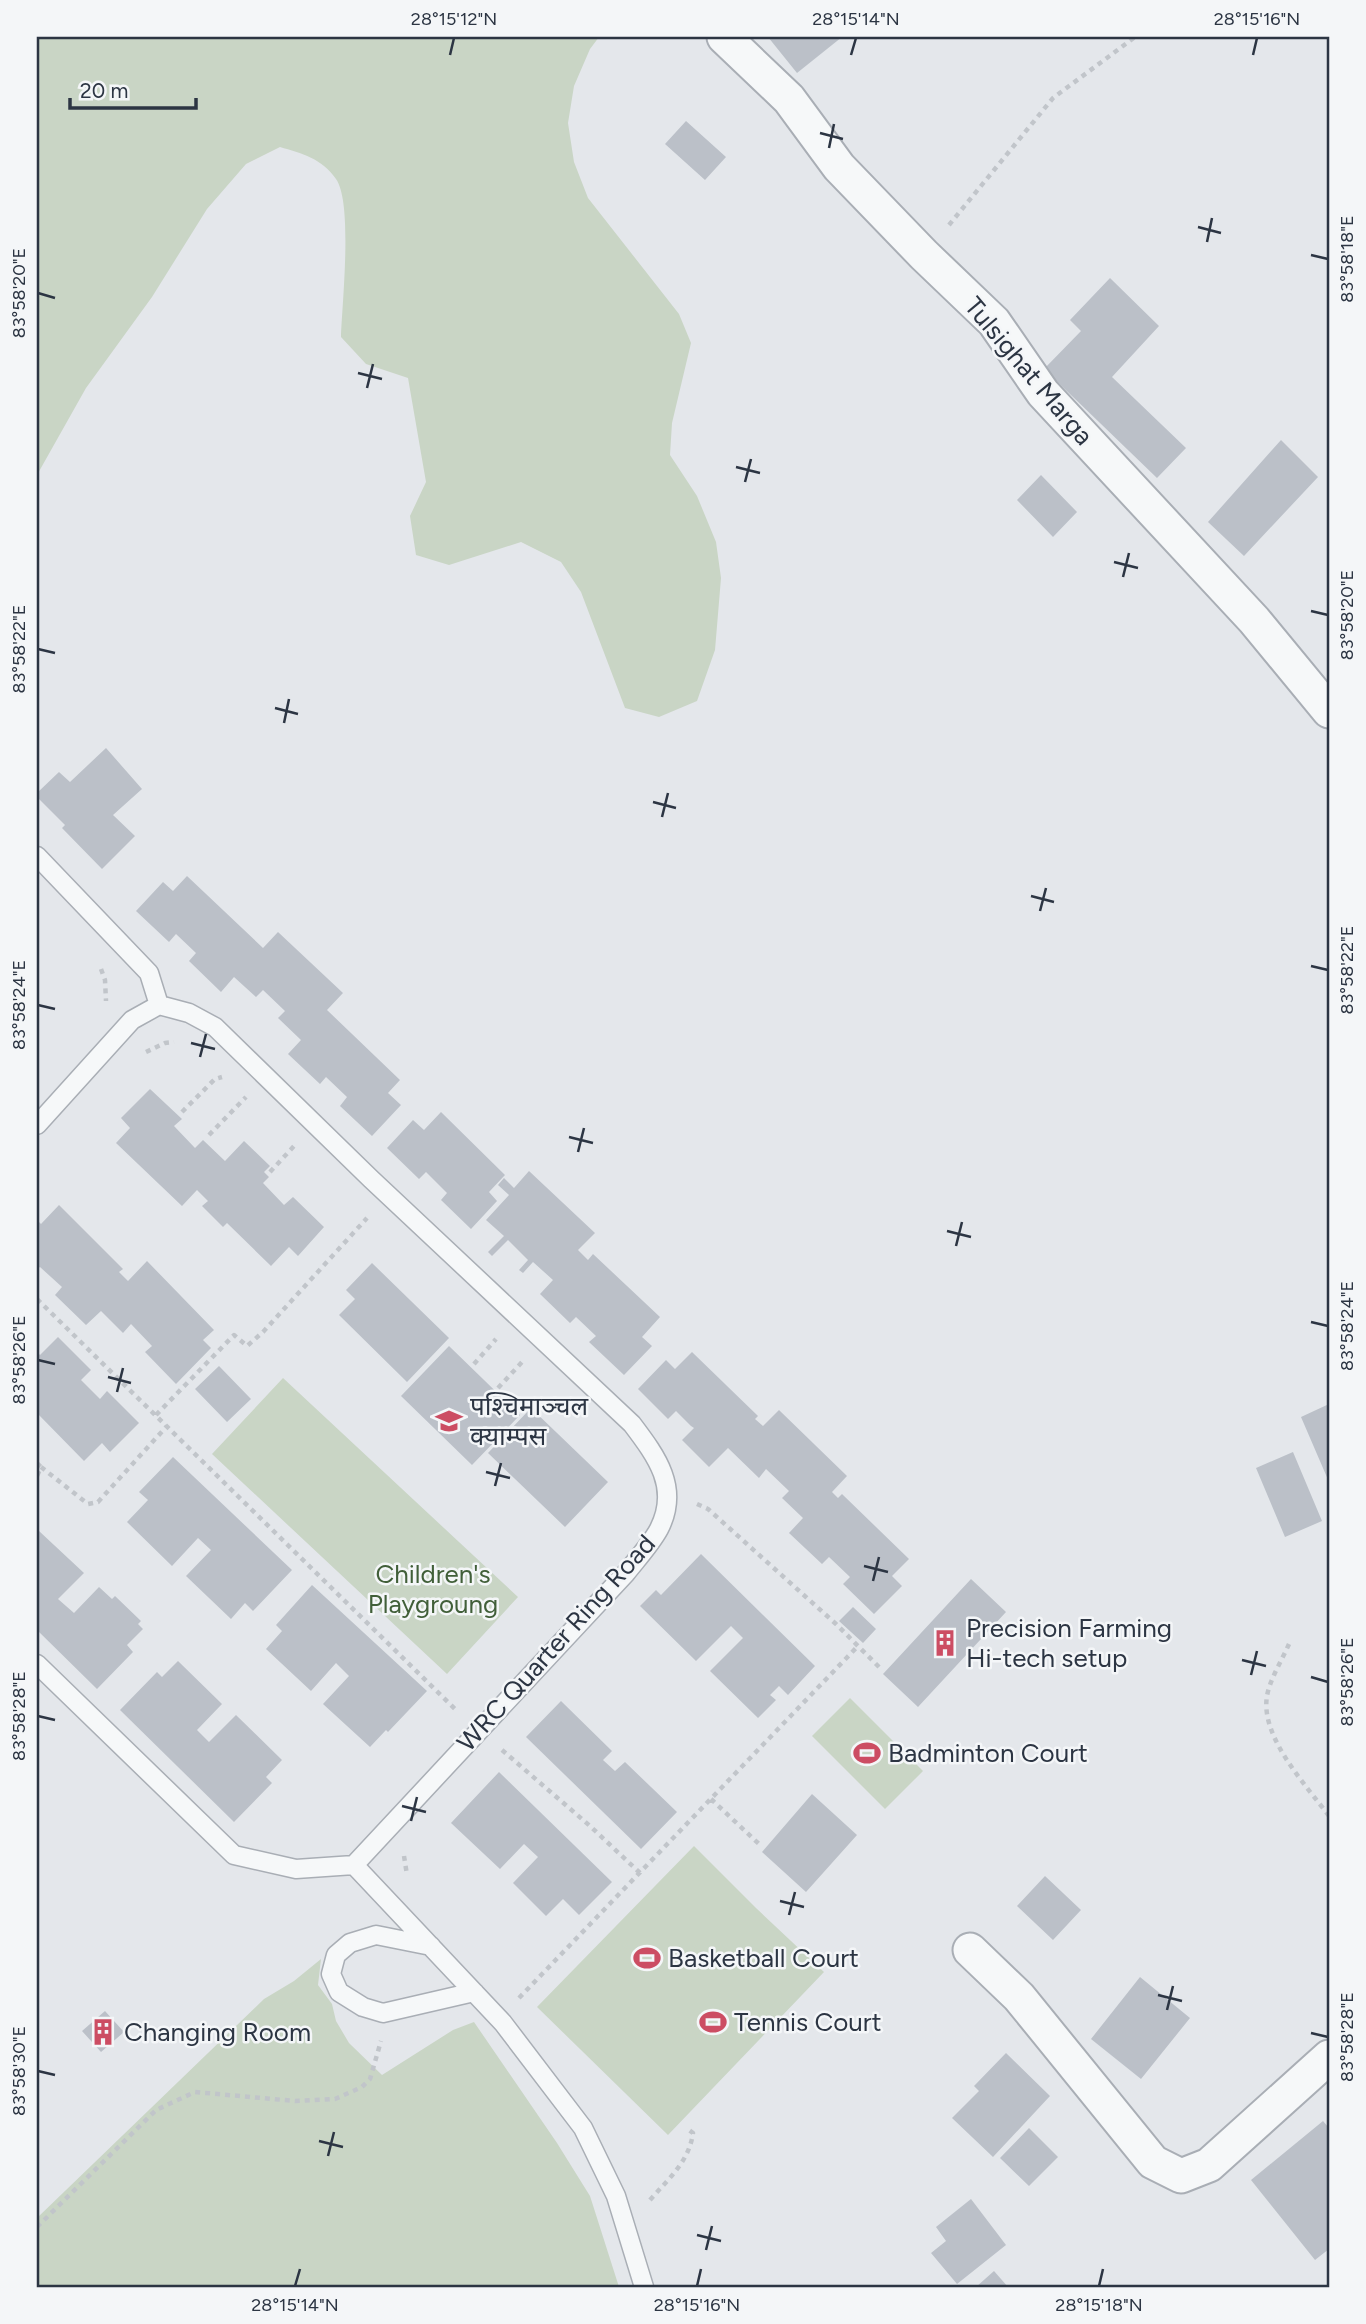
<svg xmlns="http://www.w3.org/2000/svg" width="1366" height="2324" font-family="Figtree,'Noto Sans Devanagari',sans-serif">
  <rect width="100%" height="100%" fill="#e4e7eb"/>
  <!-- green -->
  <path fill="#c9d5c5" d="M37,37H599L590,49L574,86L568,123L574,162L588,198L679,314L691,343L672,423L670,455L697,496L716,542L721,578L715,650L697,701L659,717L625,708L581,592L561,562L521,542L449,565L416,555L410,516L426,482L408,378L366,364L341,337C342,304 353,203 336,179C323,159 301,153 280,147L246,164L207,209L152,297L86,388L37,475Z
    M283,1378L518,1597L447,1674L212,1454Z
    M850,1698L923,1771L885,1809L812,1736Z
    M694,1846L756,1908L824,1972L668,2135L537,2007Z
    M321,1959L318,1985L332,2004L336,2021L349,2043L382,2075L453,2030L474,2022L557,2143L590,2196L619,2287H37V2218L264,1999L294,1981Z"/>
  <!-- building -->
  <path fill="#bbc0c8" d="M768,37H842L797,73Z
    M686,121L726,157L705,180L665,144Z
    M1110,278L1159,326L1112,377L1186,448L1157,478L1044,369L1081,331L1070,320Z
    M1281,440L1318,477L1244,556L1208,522Z
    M1041,475L1077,512L1053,537L1017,500Z
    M106,748L142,789L113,815L135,836L102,869L62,828L65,825L37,797V793L59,772L70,782Z
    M187,876L263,948L278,932L343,993L327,1010L400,1080L388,1093L401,1105L372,1136L340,1106L347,1097L326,1077L320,1084L288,1054L301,1040L278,1018L285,1011L263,990L256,997L234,977L221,992L189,961L196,953L176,934L169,942L136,911L163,882L173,891Z
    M150,1089L182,1119L174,1126L195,1148L203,1140L225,1161L244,1141L270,1166L264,1172L269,1177L263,1183L284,1205L293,1197L324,1227L298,1256L289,1247L271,1266L227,1223L223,1227L202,1206L208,1201L197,1190L182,1206L116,1143L130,1128L121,1118Z
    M441,1112L505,1175L489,1192L497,1201L471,1229L441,1200L447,1193L426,1172L419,1179L387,1148L413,1120L424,1130Z
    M529,1171L595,1233L578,1250L588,1260L593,1254L660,1317L642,1337L652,1346L624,1375L589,1342L596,1336L576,1317L570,1323L540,1294L553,1280L533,1262L523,1273L519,1270L528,1260L508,1240L492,1256L488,1252L504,1236L486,1220L509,1195L498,1185L504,1178L514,1188Z
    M59,1205L123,1269L119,1272L128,1281L147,1261L214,1330L203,1340L211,1348L176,1384L145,1352L152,1346L131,1324L123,1333L101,1311L86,1325L55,1295L62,1287L40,1267L37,1269V1220L41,1224Z
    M372,1263L449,1338L407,1382L339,1315L355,1299L346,1290Z
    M58,1337L91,1370L81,1380L100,1399L107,1391L139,1423L110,1452L102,1443L84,1461L37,1413V1352L40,1355Z
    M449,1346L520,1415L472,1465L401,1396Z
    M692,1352L758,1416L755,1419L763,1426L779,1410L847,1476L832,1492L838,1498L842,1494L909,1559L892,1576L902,1586L874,1614L843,1584L850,1577L829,1557L822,1564L789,1533L803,1518L782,1498L789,1491L766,1469L759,1478L728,1448L709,1467L682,1440L694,1428L691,1426L676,1411L668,1419L638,1389L666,1360L675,1369Z
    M219,1366L251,1399L227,1422L195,1389Z
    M1329,1404V1482L1301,1417Z
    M531,1408L608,1482L565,1527L488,1453Z
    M1293,1452L1322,1521L1285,1537L1256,1468Z
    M173,1457L292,1570L253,1611L245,1603L231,1619L186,1576L211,1550L198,1538L172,1566L127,1522L148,1500L139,1492Z
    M39,1531L84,1573L58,1599L74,1613L99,1587L112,1599L115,1596L141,1621L138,1624L143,1629L127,1645L133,1652L97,1689L37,1630V1533Z
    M701,1554L815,1666L788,1695L779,1686L770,1695L776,1700L758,1718L710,1671L743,1638L731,1626L696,1661L640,1606L656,1590L661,1595Z
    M971,1579L1006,1612L918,1707L883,1674Z
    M312,1585L427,1691L388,1732L386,1730L370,1747L323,1704L349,1676L336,1663L311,1691L266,1649L282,1631L276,1625Z
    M853,1607L876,1629L863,1643L839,1621Z
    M178,1661L222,1704L197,1730L209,1742L236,1715L282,1760L266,1777L272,1783L234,1822L120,1710L157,1672L162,1677Z
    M561,1701L612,1751L603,1760L615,1771L625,1762L677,1812L641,1849L526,1737Z
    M499,1772L612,1882L579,1915L563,1899L546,1916L513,1883L538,1857L524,1844L500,1869L451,1823Z
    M812,1794L857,1835L806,1892L762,1852Z
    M1045,1876L1081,1910L1053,1940L1017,1906Z
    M1140,1977L1190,2018L1141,2079L1091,2039Z
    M105,2011L124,2032L101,2052L82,2031Z
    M1006,2053L1050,2096L993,2157L952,2118L979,2091L974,2086Z
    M1323,2121L1329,2128V2249L1315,2260L1251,2180Z
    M1029,2128L1058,2157L1029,2186L1000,2158Z
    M971,2199L1006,2245L957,2284L931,2253L946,2241L936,2227Z
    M994,2271L1008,2287H976Z"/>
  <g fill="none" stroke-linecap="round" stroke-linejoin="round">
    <defs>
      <path id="service" d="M37,856L149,973L159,1005
        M37,1125L132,1020L159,1005L189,1013L215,1027L371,1179L632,1424C657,1457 680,1488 659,1529C651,1544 637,1559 626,1573L354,1865L296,1869L234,1855L37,1664
        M354,1865L503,2023L583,2128L616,2196L644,2287
        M431,1946L376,1935L350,1943L336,1955L331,1974L339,1992L363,2007L383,2013L474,1992"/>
      <path id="minor" d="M724,37L789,99L839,167L924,255L994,322L1043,393L1254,620L1329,711
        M970,1950L1019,1997L1153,2162L1181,2176L1209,2165L1329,2057"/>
    </defs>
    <!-- service casing -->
    <use href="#service" stroke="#a9aeb5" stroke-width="21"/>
    <!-- minor casing -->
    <use href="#minor" stroke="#a9aeb5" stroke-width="37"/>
    <!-- path -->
    <path stroke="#c1c5ca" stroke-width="4.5" stroke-dasharray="5 5" stroke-linecap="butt" d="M949,225L1053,98L1135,37
      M101,969L105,980L106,1001
      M146,1052L165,1043L174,1042
      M182,1112L215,1079L222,1077
      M209,1135L246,1097
      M270,1172L295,1145
      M37,1299L457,1711
      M474,1364L496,1339
      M498,1388L523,1361
      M156,1415L234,1335L247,1346L263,1332L367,1218
      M37,1463L41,1467L37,1476
      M41,1467L88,1504L98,1502L167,1426
      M697,1504L708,1509L836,1624L881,1669
      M1289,1644C1282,1660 1270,1679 1267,1696C1260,1737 1306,1785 1329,1816
      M502,1750L590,1826L640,1873
      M711,1799L759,1844
      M404,1856L407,1875
      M519,1998L858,1646
      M650,2200C668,2179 689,2162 693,2133L689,2130
      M37,2227L156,2110L195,2092L295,2101L335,2099L362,2087L370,2079L381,2041"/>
    <!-- service -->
    <use href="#service" stroke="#f6f8f9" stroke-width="18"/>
    <!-- minor -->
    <use href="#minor" stroke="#f6f8f9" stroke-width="33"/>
  </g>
  <!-- ticks -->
  <path fill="none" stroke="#2c3543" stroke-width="2.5" d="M450,55L454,38M851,55L856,38M1253,55L1257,38M820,133L843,139M829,148L834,124M1198,227L1221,233M1207,242L1212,218M1311,255L1328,259M38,293L55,298M358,373L382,379M367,388L373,364M736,467L760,473M745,482L751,459M1114,562L1138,568M1123,577L1129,553M1311,611L1328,615M38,649L55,653M275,708L298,714M284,723L289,699M653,802L676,808M662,817L668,793M1031,896L1054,902M1040,911L1046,888M1311,966L1328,970M38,1005L55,1009M191,1043L215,1049M200,1057L206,1034M569,1137L593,1143M578,1152L584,1128M947,1231L971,1237M956,1246L962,1222M1311,1322L1328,1326M38,1360L55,1364M108,1377L131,1383M117,1392L123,1368M486,1472L510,1478M495,1486L501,1463M864,1566L888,1572M873,1581L879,1557M1242,1660L1266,1666M1251,1675L1257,1651M1311,1677L1328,1682M38,1716L55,1720M402,1806L426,1812M411,1821L417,1797M780,1901L804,1907M789,1915L795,1892M1158,1995L1182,2001M1167,2010L1173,1986M1311,2033L1328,2037M38,2071L55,2075M319,2141L343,2147M328,2156L334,2132M697,2235L721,2241M706,2250L712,2226M295,2286L300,2269M697,2286L701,2269M1099,2286L1103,2269"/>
  <!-- icons -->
  <defs>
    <symbol id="university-bare" viewBox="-9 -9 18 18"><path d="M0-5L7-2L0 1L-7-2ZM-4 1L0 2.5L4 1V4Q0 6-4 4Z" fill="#cc4d63" stroke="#f4f6f8" stroke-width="2.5" paint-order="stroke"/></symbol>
    <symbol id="building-bare" viewBox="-9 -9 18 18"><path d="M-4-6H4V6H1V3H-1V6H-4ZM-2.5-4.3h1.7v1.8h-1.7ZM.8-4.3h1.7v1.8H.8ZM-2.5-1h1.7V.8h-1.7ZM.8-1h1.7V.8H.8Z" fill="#cc4d63" stroke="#f4f6f8" stroke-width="2.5" paint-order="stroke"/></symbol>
    <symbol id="stadium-bare" viewBox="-9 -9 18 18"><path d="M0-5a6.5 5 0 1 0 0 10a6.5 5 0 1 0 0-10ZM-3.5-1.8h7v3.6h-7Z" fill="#cc4d63" stroke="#f4f6f8" stroke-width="2.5" paint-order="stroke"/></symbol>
  </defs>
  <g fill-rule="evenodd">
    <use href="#university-bare" x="430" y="1402" width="38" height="38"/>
    <use href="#building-bare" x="926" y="1624" width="38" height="38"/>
    <use href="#stadium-bare" x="848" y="1734" width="38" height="38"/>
    <use href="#stadium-bare" x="628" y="1939" width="38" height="38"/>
    <use href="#stadium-bare" x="694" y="2003" width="38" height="38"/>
    <use href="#building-bare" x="84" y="2013" width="38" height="38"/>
  </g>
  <g text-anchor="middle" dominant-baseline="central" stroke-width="5" stroke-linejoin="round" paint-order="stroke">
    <!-- street labels -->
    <g font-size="26" fill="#2c3543" stroke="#f4f6f8">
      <text transform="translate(1029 371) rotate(50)">Tulsighat Marga</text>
      <text transform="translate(556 1643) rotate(-48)">WRC Quarter Ring Road</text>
    </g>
    <!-- poi labels -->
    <g font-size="26" fill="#2c3543" stroke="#f4f6f8" text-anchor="start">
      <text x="470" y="1406">पश्‍चिमाञ्‍चल<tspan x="470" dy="30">क्याम्पस</tspan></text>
      <text x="966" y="1628">Precision Farming<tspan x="966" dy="30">Hi-tech setup</tspan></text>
      <text x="888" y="1753">Badminton Court</text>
      <text x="668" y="1958">Basketball Court</text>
      <text x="734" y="2022">Tennis Court</text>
      <text x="124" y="2032">Changing Room</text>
    </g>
    <!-- park labels -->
    <g font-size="26" fill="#415f39" stroke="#f4f6f8">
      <text x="433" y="1574">Children's<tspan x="433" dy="30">Playgroung</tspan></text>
    </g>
  </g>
  <!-- border -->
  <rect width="1366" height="2324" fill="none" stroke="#f4f6f8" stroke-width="77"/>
  <!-- scale -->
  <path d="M70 98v10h126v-10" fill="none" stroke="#2c3543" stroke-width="3.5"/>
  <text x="80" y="98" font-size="21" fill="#2c3543" stroke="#f4f6f8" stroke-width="5" paint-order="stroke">20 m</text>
  <rect x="38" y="38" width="1290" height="2248" fill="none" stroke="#2c3543" stroke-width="2.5"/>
  <g font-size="18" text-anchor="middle" fill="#2c3543">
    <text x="454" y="25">28°15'12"N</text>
    <text x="856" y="25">28°15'14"N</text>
    <text x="1257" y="25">28°15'16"N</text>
    <text transform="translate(1347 259) rotate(-90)" y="6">83°58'18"E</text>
    <text transform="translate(19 293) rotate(-90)" y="6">83°58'20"E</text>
    <text transform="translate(1347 615) rotate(-90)" y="6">83°58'20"E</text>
    <text transform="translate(19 649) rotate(-90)" y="6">83°58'22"E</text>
    <text transform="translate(1347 970) rotate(-90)" y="6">83°58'22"E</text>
    <text transform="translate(19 1005) rotate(-90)" y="6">83°58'24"E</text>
    <text transform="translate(1347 1326) rotate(-90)" y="6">83°58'24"E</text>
    <text transform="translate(19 1360) rotate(-90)" y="6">83°58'26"E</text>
    <text transform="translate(1347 1682) rotate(-90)" y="6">83°58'26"E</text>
    <text transform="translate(19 1716) rotate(-90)" y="6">83°58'28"E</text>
    <text transform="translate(1347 2037) rotate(-90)" y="6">83°58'28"E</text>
    <text transform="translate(19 2071) rotate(-90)" y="6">83°58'30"E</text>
    <text x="295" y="2311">28°15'14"N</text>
    <text x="697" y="2311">28°15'16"N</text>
    <text x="1099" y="2311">28°15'18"N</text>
  </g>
</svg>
